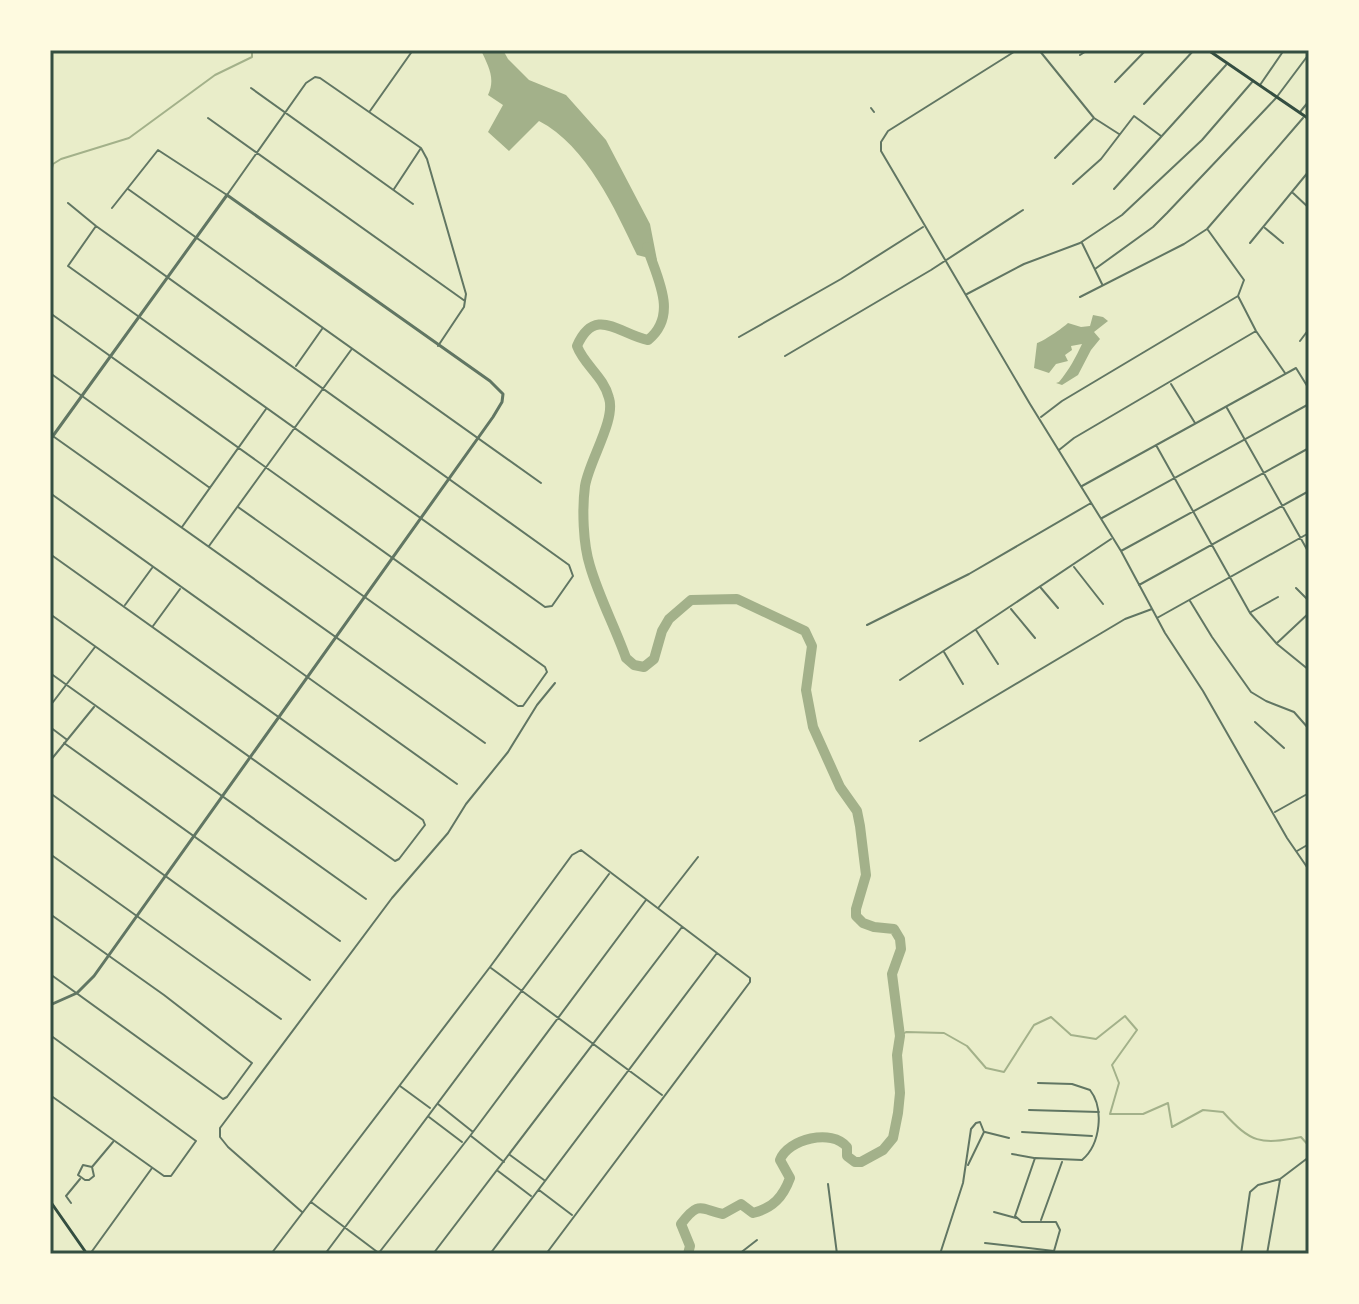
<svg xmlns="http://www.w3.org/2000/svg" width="1359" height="1304" font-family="'IBM Plex Sans',sans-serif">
  <rect width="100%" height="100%" fill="#e9edc9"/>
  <!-- water -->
  <path fill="#a3b18a" d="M481,50H503L508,59L529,80L566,95L606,140L650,224L657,260L637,255C615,209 587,146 539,121L509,151L488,132L503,105L488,95C496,78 488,66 481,50Z
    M1093,315L1103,317L1108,321L1094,332L1100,339L1091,350L1078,375L1062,385L1056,383L1059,382C1069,370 1076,357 1082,344L1071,346L1072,350L1065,355L1068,361L1056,364L1049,373L1034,368L1037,343C1042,342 1063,328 1068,323L1081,327L1090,326Z"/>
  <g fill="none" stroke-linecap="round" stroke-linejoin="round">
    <!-- stream -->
    <path stroke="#a3b18a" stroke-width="2" d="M50,176L53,164L61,159L129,138L215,75L252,57V50
      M900,1036L906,1032L944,1033L967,1046L986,1068L1004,1072L1034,1025L1051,1017L1071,1035L1096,1039L1125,1016L1137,1030L1112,1065L1119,1083L1110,1114H1143L1168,1103L1172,1127L1203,1110L1223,1112C1251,1143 1260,1145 1301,1137L1309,1146"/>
    <!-- river -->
    <path stroke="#a3b18a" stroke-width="10" d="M647,247C657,278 679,315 648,340C619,334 595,305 577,346C584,365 604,377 609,398C616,420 589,461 585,486C582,509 583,544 590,566C599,597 615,627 626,658L634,665L644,667L654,659L662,631L669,619L691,600L737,599L805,631L812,646L806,690L813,727L840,787L857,811L860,826L866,875L856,909V916L863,923L874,927L894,929L900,939L901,949L892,974L900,1036L897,1055L900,1093L898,1113L893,1138L883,1150L861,1162H855L847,1156V1147C832,1128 788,1139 780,1160L790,1178C783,1197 773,1208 753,1213L741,1204L723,1214C700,1209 699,1200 681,1224L690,1246L688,1254"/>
    <!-- minor -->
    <path stroke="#617663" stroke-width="2" d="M1017,50L888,131L881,142V151L1030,404L1121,551L1165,633L1203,691L1287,838L1309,870
      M1039,50L1094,118L1119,134
      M1080,55L1088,50
      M1115,82L1146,50
      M1260,85L1284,50
      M251,88L413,204
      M1144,104L1194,50
      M871,108L874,112
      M370,111L413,50
      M1300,112L1309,101
      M208,118L465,301
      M1055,158L1093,119
      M1073,184L1101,159L1134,116L1161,136
      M128,189L541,483
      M394,189L421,148
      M1114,189L1226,65
      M1293,193L1309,208
      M68,203L96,226L569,565L573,576L552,606L545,607L68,266L96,226
      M112,208L158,150L227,195L306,83L315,77L320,78L421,148L427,159L466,294L464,307L438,346
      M1265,228L1283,243
      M1208,230L1244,280L1238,296L1256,331L1285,373
      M1082,243L1102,284
      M1250,243L1309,171
      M1095,269L1153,227L1167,213L1276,98L1309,54
      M967,294L1024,264L1080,243L1122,215L1202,140L1253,81
      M1308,294L1309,295
      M1080,297L1184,244L1207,229L1303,118
      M50,313L545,667L547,672L523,706H518L238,507
      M739,337L841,279L923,227
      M1300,341L1309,329
      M785,356L931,270L1023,210
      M296,366L322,329
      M50,373L210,488
      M1171,384L1195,423
      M1227,408L1309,553
      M1041,417L1062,401L1238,296
      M50,434L485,743
      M1156,445L1250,613L1277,644L1309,670
      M1059,450L1074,438L1256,331
      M1082,486L1296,368L1309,389
      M50,493L457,784
      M1102,518L1309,404
      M182,527L266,409
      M209,546L351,350
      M1121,551L1309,448
      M50,554L423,820L425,825L399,859L395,861L50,614
      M1074,567L1103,604
      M1139,585L1309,491
      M1041,588L1058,608
      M1296,588L1309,601
      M1190,601L1212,637L1251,692L1266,701L1294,712L1309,729
      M125,605L152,568
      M1011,609L1035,638
      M1251,612L1278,597
      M1157,618L1309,533
      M867,625L969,574L1091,503
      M153,626L180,589
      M976,630L998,664
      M1277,643L1309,613
      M944,652L963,684
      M50,673L366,899
      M900,680L1111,539
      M50,706L95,647
      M1255,722L1284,748
      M50,727L66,739
      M920,741L1125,619L1152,609
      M64,743L340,941
      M50,761L94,707
      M50,793L310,980
      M1275,812L1309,793
      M1297,851L1309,844
      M50,854L281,1019
      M659,907L698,857
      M50,914L164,995L252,1063L227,1097L223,1099L50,974
      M491,968L662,1095
      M50,1035L196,1141L171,1176H164L50,1095
      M400,1086L430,1108
      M438,1104L473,1132
      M1029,1110L1099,1112
      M429,1117L462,1142
      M985,1132L1009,1138
      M1022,1132L1092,1136
      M471,1136L504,1162
      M1012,1154L1034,1158
      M510,1155L544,1180
      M92,1167L94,1176L89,1180H85L78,1175L83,1165L92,1167L113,1142
      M498,1171L531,1196
      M828,1184L837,1254
      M539,1190L572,1215
      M311,1202L380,1254
      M71,1203L66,1196L80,1179
      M302,1212L228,1147L220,1137V1128L392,898L448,833L466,804L508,752L537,705L555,683
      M994,1212L1016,1218
      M1041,1220L1062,1162
      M985,1243L1054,1251L1060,1230L1056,1222H1022L1015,1216L1035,1158L1082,1160C1101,1144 1104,1108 1090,1090L1072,1084L1038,1083
      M90,1254L152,1168
      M271,1254L490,967L572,855L581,850L750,978V982L546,1254
      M325,1254L609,874
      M378,1254L470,1136L646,900
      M433,1254L682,927
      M490,1254L717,953
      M739,1254L757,1240
      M940,1254L963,1183L971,1129L976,1123L980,1122L984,1132L968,1165
      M1241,1254L1250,1192L1258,1185L1280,1179L1309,1157
      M1267,1254L1280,1180"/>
    <!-- tertiary -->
    <path stroke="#617663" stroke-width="3" d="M50,440L227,195L490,381L503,394L502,402L493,417L94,976L77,993L50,1005"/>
    <!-- secondary -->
    <path stroke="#344e41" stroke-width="3" d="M1208,50L1309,119
      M50,1201L87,1254"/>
  </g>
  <!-- border -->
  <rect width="1359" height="1304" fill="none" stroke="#fefae0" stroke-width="104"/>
  <rect x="52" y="52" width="1255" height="1200" fill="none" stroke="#344e41" stroke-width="3"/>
</svg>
